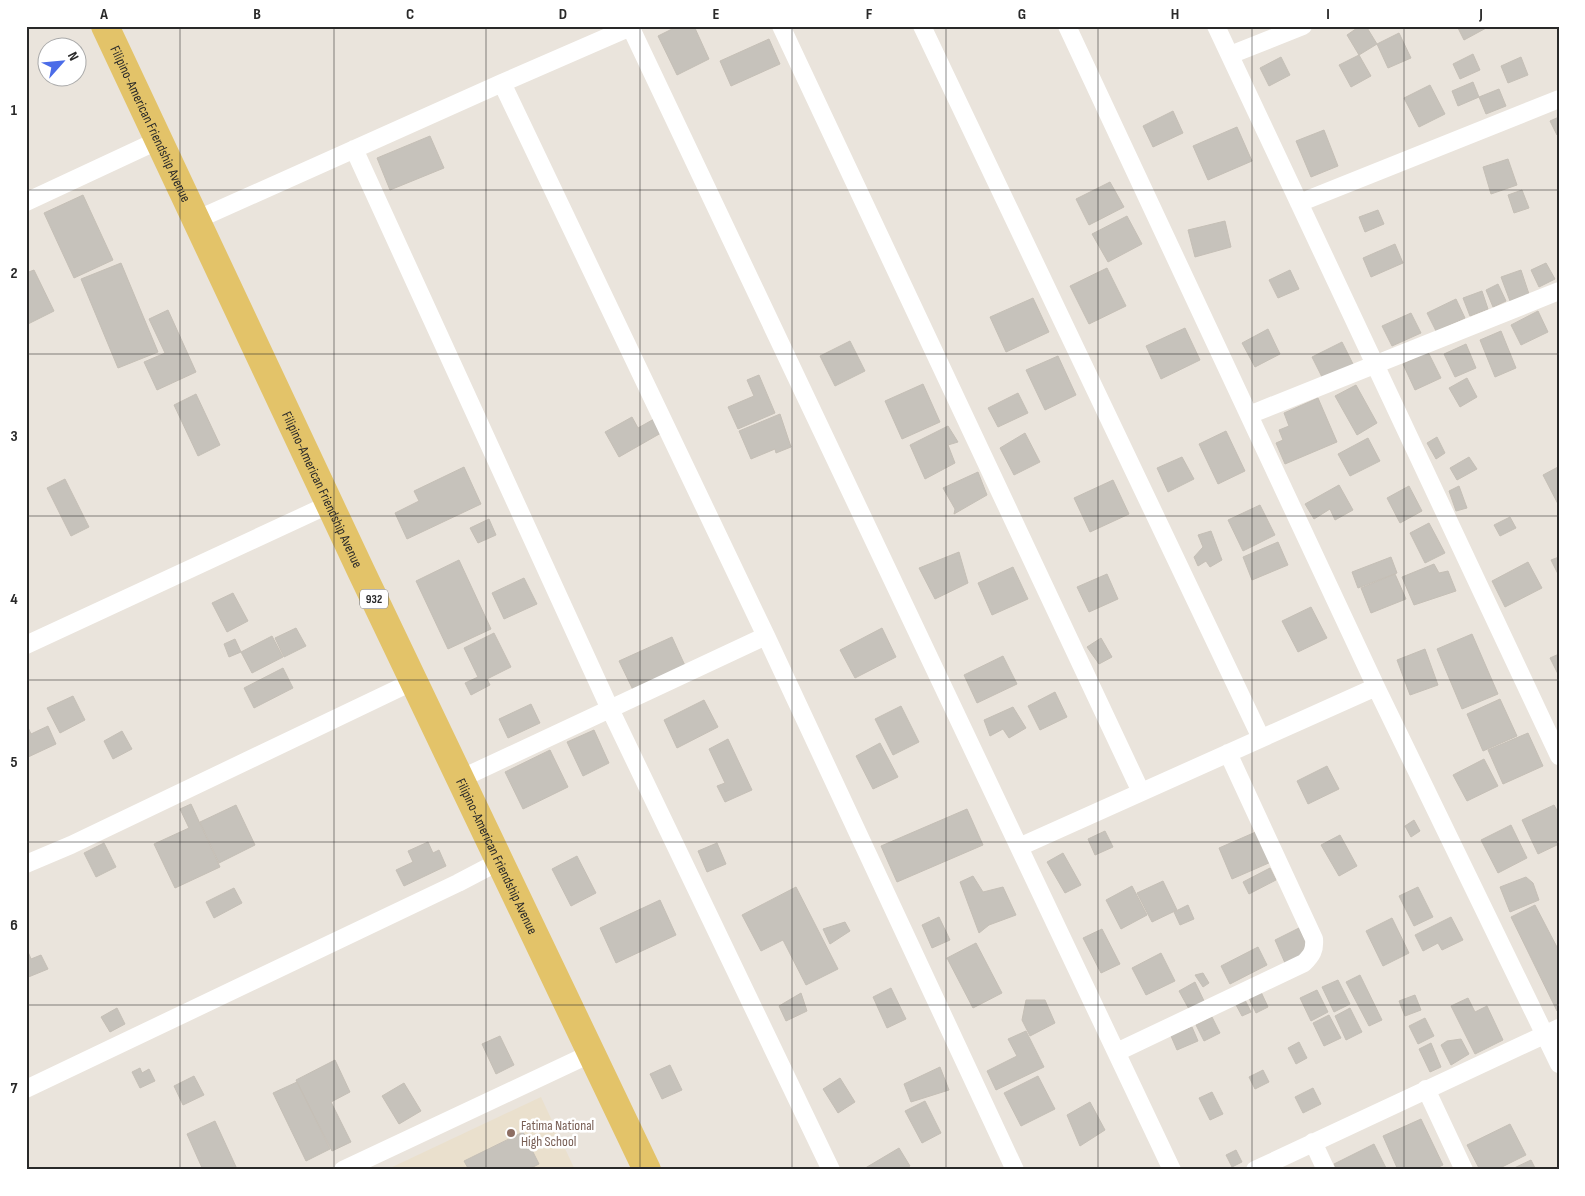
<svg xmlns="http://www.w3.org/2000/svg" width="1585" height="1196" viewBox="0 0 1585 1196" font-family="'Sofia Sans Condensed',sans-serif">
<rect width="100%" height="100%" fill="#eae4dc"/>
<path fill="#eae0cd" d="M 541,1097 L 575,1170 L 386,1170 Z"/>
<path fill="#c6c2bb" stroke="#c5bfb6" d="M 678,26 L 694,26 L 709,59 L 677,75 L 658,36 Z
M 1360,26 L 1366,26 L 1377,44 L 1359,55 L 1347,35 Z
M 1457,26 L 1487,26 L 1488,27 L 1464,40 Z
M 1399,33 L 1411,58 L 1388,68 L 1377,44 Z
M 769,39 L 780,64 L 731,86 L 720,61 Z
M 1473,54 L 1480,70 L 1460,79 L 1453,64 Z
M 1359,55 L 1371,76 L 1351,87 L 1339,65 Z
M 1281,57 L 1290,75 L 1269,86 L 1260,68 Z
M 1521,57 L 1528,75 L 1508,83 L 1501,66 Z
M 1473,82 L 1479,97 L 1458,106 L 1452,91 Z
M 1430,85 L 1445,114 L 1419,127 L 1404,98 Z
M 1499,89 L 1506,106 L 1486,114 L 1479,97 Z
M 1173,111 L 1183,133 L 1153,147 L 1143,126 Z
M 1559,117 L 1559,134 L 1557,135 L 1550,121 Z
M 1237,127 L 1252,161 L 1208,180 L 1193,146 Z
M 1324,130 L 1338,166 L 1311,177 L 1296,141 Z
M 430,136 L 444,168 L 390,190 L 377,158 Z
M 1508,159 L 1517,185 L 1491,194 L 1483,167 Z
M 1110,182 L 1124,207 L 1089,225 L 1076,199 Z
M 1522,190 L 1529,208 L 1514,213 L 1508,195 Z
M 83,195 L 113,260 L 74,278 L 44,213 Z
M 1378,210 L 1384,224 L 1365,232 L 1359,217 Z
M 1127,216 L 1142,244 L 1108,262 L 1092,234 Z
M 1225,221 L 1231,247 L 1195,257 L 1188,230 Z
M 1395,244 L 1403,263 L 1371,277 L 1363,258 Z
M 121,263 L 158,352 L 118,368 L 81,279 Z
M 1546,263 L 1555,279 L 1539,287 L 1531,270 Z
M 1107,268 L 1126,306 L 1089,324 L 1070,286 Z
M 34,270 L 54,311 L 26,325 L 26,273 Z
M 1290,270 L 1299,289 L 1278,298 L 1269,280 Z
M 1521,270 L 1529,294 L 1510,301 L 1501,277 Z
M 1498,284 L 1506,301 L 1493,307 L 1486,290 Z
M 1482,291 L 1488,309 L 1470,316 L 1463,298 Z
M 1033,298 L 1049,332 L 1006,352 L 990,317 Z
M 1456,299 L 1465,318 L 1436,331 L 1427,313 Z
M 168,310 L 196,372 L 157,390 L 144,362 L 165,353 L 149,319 Z
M 1538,311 L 1548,332 L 1521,345 L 1511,325 Z
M 1411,313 L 1421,333 L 1392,346 L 1382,326 Z
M 1185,328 L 1200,360 L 1161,379 L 1146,346 Z
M 1268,329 L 1280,354 L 1255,367 L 1242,343 Z
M 1501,331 L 1516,368 L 1495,377 L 1480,340 Z
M 850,341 L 865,371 L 835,386 L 820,356 Z
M 1342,342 L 1353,364 L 1323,379 L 1312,357 Z
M 1466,344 L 1476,368 L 1455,377 L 1444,354 Z
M 1428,352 L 1441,378 L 1415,390 L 1403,364 Z
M 1058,356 L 1076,395 L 1045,410 L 1026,370 Z
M 759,375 L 775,413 L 738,429 L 728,407 L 754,396 L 747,380 Z
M 1467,378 L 1477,397 L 1460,407 L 1449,388 Z
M 923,384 L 940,422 L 902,439 L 885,401 Z
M 1356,385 L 1377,423 L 1357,435 L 1335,396 Z
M 1018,393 L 1028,413 L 998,427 L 988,408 Z
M 196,394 L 220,445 L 198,456 L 174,405 Z
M 1318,398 L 1337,442 L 1285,464 L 1276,443 L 1283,440 L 1279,430 L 1289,426 L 1284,413 Z
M 780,414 L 791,447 L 776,453 L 775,449 L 751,459 L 739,431 Z
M 632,417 L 638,428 L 654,419 L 661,433 L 619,457 L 605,432 Z
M 948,426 L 958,442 L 948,445 L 955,463 L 925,479 L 910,445 Z
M 1226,431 L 1245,471 L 1218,484 L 1199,444 Z
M 1025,433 L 1040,462 L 1014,475 L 1000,448 Z
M 1437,437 L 1445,453 L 1436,459 L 1427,443 Z
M 1368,438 L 1380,461 L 1350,476 L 1338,454 Z
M 1182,457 L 1194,479 L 1168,492 L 1157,468 Z
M 1469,457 L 1477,469 L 1457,480 L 1450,468 Z
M 464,467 L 481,504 L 407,539 L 395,513 L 419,501 L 414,491 Z
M 1558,467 L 1559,504 L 1558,504 L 1543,475 Z
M 978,472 L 987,495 L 954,514 L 955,509 L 943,488 Z
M 65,479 L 89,527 L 71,536 L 47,488 Z
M 1113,480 L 1129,514 L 1090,532 L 1074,498 Z
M 1339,485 L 1353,510 L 1335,520 L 1330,509 L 1314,519 L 1305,504 Z
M 1409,486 L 1422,511 L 1400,523 L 1387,498 Z
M 1459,486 L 1467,508 L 1456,511 L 1449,491 Z
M 1260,505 L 1275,535 L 1243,551 L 1228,520 Z
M 1510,517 L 1516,528 L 1500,536 L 1494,525 Z
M 489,519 L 496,535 L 478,543 L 470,528 Z
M 1429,523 L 1445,553 L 1425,563 L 1410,533 Z
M 1211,531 L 1222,560 L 1210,567 L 1206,561 L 1198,566 L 1194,557 L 1203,547 L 1198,535 Z
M 1278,542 L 1288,565 L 1252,580 L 1243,557 Z
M 959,552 L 968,583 L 935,599 L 919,568 Z
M 1391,557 L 1397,573 L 1358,588 L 1352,572 Z
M 1559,557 L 1559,576 L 1551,560 Z
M 459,560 L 491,629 L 448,649 L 416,581 Z
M 1528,562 L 1542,588 L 1505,607 L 1492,581 Z
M 1434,564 L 1439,573 L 1448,571 L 1456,591 L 1414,605 L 1402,577 Z
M 1013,567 L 1028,599 L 992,615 L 978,583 Z
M 1107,574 L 1118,599 L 1089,612 L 1077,587 Z
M 1395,574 L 1406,599 L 1371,613 L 1361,588 Z
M 524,578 L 537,604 L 504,619 L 492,593 Z
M 233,593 L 248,621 L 227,632 L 212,603 Z
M 1311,607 L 1327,638 L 1298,652 L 1282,621 Z
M 296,628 L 306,646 L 284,657 L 275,638 Z
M 882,628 L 896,657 L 855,678 L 840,650 Z
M 494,633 L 511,667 L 487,679 L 490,685 L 471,695 L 465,683 L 478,677 L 464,648 Z
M 1472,634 L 1498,694 L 1462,709 L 1437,649 Z
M 272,636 L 283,657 L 252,673 L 241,652 Z
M 672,637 L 687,670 L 635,694 L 619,661 Z
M 1101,638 L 1112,657 L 1099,664 L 1087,647 Z
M 235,639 L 241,652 L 229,657 L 224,644 Z
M 1425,649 L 1438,685 L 1410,695 L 1397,660 Z
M 1559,654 L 1559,676 L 1550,658 Z
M 1003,656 L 1017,684 L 977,703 L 964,675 Z
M 283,668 L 293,688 L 254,708 L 244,688 Z
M 1055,692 L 1067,717 L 1040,730 L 1028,706 Z
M 73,696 L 85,720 L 60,733 L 47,708 Z
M 1500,699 L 1517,736 L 1483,751 L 1467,714 Z
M 704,700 L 718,727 L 677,748 L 664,720 Z
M 531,704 L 540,723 L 508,738 L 499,719 Z
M 901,706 L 919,742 L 893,755 L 875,719 Z
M 1013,707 L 1026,728 L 1009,738 L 1003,729 L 990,736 L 984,720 Z
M 26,723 L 31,734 L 48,726 L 56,744 L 26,758 Z
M 594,730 L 609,763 L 583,776 L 567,742 Z
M 122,731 L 132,749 L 113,759 L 104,741 Z
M 1528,733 L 1543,766 L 1503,784 L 1488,750 Z
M 728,739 L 752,790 L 725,802 L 717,786 L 725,783 L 709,749 Z
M 880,743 L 898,777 L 873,789 L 856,756 Z
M 550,750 L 568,787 L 523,809 L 505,772 Z
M 1484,759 L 1498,786 L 1467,801 L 1453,775 Z
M 1327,766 L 1339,789 L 1308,804 L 1297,781 Z
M 191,804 L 220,867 L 175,888 L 154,844 L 189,828 L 180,809 Z
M 236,805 L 255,845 L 219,863 L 200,822 Z
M 1554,805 L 1559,814 L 1559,844 L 1538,854 L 1522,820 Z
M 967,809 L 983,845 L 897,882 L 881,846 Z
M 1414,820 L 1420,831 L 1411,837 L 1405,826 Z
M 1511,825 L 1527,858 L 1498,873 L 1481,840 Z
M 1105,831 L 1113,847 L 1095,855 L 1088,839 Z
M 1258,831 L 1271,862 L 1232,879 L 1219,848 Z
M 1340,835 L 1357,866 L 1339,876 L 1321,845 Z
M 428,842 L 433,853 L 439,850 L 446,866 L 404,886 L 396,870 L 413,862 L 408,851 Z
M 104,843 L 116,867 L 96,877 L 84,853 Z
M 717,843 L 726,864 L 707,872 L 698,851 Z
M 1063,853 L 1081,885 L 1065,893 L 1047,862 Z
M 577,856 L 596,893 L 571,906 L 552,869 Z
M 1270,868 L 1276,880 L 1249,894 L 1243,882 Z
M 973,876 L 983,892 L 1003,887 L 1016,915 L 989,925 L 979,933 L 960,882 Z
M 1526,877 L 1533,883 L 1539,900 L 1510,912 L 1500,887 Z
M 1163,881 L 1177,910 L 1152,922 L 1137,893 Z
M 1132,886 L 1147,915 L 1121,929 L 1106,900 Z
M 796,887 L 838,969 L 806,985 L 783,940 L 761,951 L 742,915 Z
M 1418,887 L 1433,917 L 1414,926 L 1399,896 Z
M 234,888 L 242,903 L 214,918 L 206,902 Z
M 660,900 L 676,935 L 616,963 L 600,928 Z
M 1188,905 L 1194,919 L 1180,925 L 1174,912 Z
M 1535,905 L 1559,951 L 1559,1010 L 1557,1011 L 1511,917 Z
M 939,917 L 950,940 L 932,948 L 922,925 Z
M 1451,917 L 1463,940 L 1442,950 L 1438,943 L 1423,951 L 1415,935 Z
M 1392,918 L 1409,953 L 1383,966 L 1366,931 Z
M 845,922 L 850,931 L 830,944 L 823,929 Z
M 1299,928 L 1310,951 L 1285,963 L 1275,940 Z
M 1102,929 L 1120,964 L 1101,973 L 1083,938 Z
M 976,943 L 1002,993 L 973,1008 L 947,958 Z
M 26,947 L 31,959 L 41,955 L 48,969 L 26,978 Z
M 1258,947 L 1267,965 L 1230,984 L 1221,966 Z
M 1161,953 L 1175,981 L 1146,995 L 1132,968 Z
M 1203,973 L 1209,983 L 1203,987 L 1195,975 Z
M 1360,975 L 1382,1020 L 1369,1026 L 1346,982 Z
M 1338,980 L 1350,1004 L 1334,1012 L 1322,987 Z
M 1195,982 L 1205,1003 L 1190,1011 L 1179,991 Z
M 891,988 L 906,1019 L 887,1028 L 873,997 Z
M 1317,990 L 1328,1012 L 1311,1021 L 1300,998 Z
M 1261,992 L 1268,1007 L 1256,1013 L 1249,998 Z
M 801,993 L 807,1011 L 786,1021 L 779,1006 Z
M 1415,995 L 1421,1010 L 1405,1016 L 1399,1001 Z
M 1244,998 L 1251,1012 L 1242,1016 L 1235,1003 Z
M 1468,998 L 1475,1012 L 1487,1006 L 1503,1040 L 1475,1054 L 1451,1006 Z
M 1026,1000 L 1045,1000 L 1055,1023 L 1030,1036 L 1022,1020 Z
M 117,1008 L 125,1024 L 110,1032 L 101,1017 Z
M 1350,1008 L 1362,1032 L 1346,1040 L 1335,1016 Z
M 1329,1015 L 1341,1038 L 1324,1046 L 1313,1023 Z
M 1212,1017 L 1220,1033 L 1204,1041 L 1196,1025 Z
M 1425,1018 L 1434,1036 L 1418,1044 L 1409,1026 Z
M 1192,1027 L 1198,1041 L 1177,1050 L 1171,1036 Z
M 1026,1031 L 1044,1067 L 996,1090 L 987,1071 L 1017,1056 L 1008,1039 Z
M 500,1036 L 514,1065 L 496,1074 L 482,1044 Z
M 1461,1039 L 1469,1054 L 1451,1065 L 1441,1045 L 1447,1041 Z
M 1299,1042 L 1307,1058 L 1296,1064 L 1288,1048 Z
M 1431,1043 L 1441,1067 L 1430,1072 L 1419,1049 Z
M 335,1060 L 350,1092 L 331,1102 L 351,1142 L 332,1151 L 296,1080 Z
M 670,1065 L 682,1090 L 662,1099 L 650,1074 Z
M 940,1067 L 949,1090 L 911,1102 L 904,1084 Z
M 140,1068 L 142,1073 L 149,1069 L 155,1081 L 140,1088 L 132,1072 Z
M 1263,1070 L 1269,1082 L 1255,1089 L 1249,1077 Z
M 194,1076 L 204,1095 L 183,1105 L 174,1086 Z
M 1038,1076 L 1055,1109 L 1021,1126 L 1004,1093 Z
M 840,1078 L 855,1102 L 838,1113 L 823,1089 Z
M 297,1082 L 330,1149 L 306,1161 L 273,1093 Z
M 404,1083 L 421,1111 L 399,1124 L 382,1096 Z
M 1313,1088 L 1321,1104 L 1303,1113 L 1295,1097 Z
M 1212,1092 L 1223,1114 L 1210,1120 L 1199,1098 Z
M 925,1101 L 941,1133 L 922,1143 L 905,1111 Z
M 1090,1102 L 1105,1130 L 1080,1146 L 1067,1115 Z
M 1421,1119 L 1443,1165 L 1432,1170 L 1398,1170 L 1383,1136 Z
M 215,1121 L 237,1169 L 235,1170 L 203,1170 L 187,1134 Z
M 1510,1124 L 1526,1155 L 1496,1170 L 1480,1170 L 1467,1145 Z
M 523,1132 L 539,1164 L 527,1170 L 469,1170 L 464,1161 Z
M 1374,1144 L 1387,1170 L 1337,1170 L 1334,1164 Z
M 899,1148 L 910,1166 L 903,1170 L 862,1170 Z
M 1236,1150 L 1242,1162 L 1232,1167 L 1226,1155 Z
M 1531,1160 L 1536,1170 L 1510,1170 Z"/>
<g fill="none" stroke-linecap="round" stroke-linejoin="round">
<path stroke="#fff" stroke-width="18" d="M 630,26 L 1172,1170
M 781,26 L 1141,792
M 922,26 L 1261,738
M 1067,26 L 1376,687 L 1559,1064
M 1216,26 L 1559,756
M 1230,55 L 1303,26
M 502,83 L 766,636 L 1015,1170
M 354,149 L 610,709 L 831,1170
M 26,202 L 159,140
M 1299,203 L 1559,99
M 196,220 L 502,83 L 633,26
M 1249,415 L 1559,291
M 26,645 L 330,504
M 460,779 L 766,636
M 1019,847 L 1376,687
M 26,864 L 71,845 L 414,681
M 1117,1052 L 1304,963 C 1312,955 1315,950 1314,939 L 1228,753
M 26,1089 L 458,883 L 500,861
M 1426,1089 L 1464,1170
M 1313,1142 L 1326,1170
M 343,1170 L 592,1053
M 1255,1170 L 1559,1028"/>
<path stroke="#e3c369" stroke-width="28" id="s1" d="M 105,26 L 361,571 L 647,1170"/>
</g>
<path fill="none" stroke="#292929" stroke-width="1" stroke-opacity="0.55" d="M 180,26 L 180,1170M 334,26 L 334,1170M 486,26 L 486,1170M 640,26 L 640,1170M 792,26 L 792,1170M 946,26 L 946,1170M 1098,26 L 1098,1170M 1252,26 L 1252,1170M 1404,26 L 1404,1170M 26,190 L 1559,190M 26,354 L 1559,354M 26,516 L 1559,516M 26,680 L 1559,680M 26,842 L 1559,842M 26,1005 L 1559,1005"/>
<circle fill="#8d6e63" stroke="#fff" stroke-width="2" cx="511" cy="1133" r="5"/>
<g text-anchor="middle" stroke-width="5" stroke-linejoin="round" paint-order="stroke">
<rect fill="#fff" stroke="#696969" stroke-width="1" x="360" y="589.5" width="28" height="19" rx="4"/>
<g font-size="12" font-weight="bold" fill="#292929">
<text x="374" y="603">932</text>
</g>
<g font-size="14" fill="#292929" stroke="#fff">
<text dy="5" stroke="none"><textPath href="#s1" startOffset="108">Filipino-American Friendship Avenue</textPath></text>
<text dy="5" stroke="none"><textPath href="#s1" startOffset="512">Filipino-American Friendship Avenue</textPath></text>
<text dy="5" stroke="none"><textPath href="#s1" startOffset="918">Filipino-American Friendship Avenue</textPath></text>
</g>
<g font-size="14" fill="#785e54" stroke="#fff" text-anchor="start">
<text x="521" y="1130">Fatima National<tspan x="521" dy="16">High School</tspan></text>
</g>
</g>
<rect width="1585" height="1196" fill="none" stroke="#ffffff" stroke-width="55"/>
<g transform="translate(62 62) rotate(63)"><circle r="24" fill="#ffffff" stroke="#a9a9a9"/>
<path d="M0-4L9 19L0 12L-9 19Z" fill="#4b6ce8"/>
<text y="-8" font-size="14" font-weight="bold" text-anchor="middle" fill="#292929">N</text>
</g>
<rect x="28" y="28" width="1530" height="1140" fill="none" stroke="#292929" stroke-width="2"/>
<g font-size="16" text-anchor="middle" font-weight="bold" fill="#292929">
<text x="104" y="19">A</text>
<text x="257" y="19">B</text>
<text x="410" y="19">C</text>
<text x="563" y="19">D</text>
<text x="716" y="19">E</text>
<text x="869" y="19">F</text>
<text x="1022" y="19">G</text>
<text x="1175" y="19">H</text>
<text x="1328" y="19">I</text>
<text x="1481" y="19">J</text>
<text x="14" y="115">1</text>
<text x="14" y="278">2</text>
<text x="14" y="441">3</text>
<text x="14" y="604">4</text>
<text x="14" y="767">5</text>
<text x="14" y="930">6</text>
<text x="14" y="1093">7</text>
</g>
</svg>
